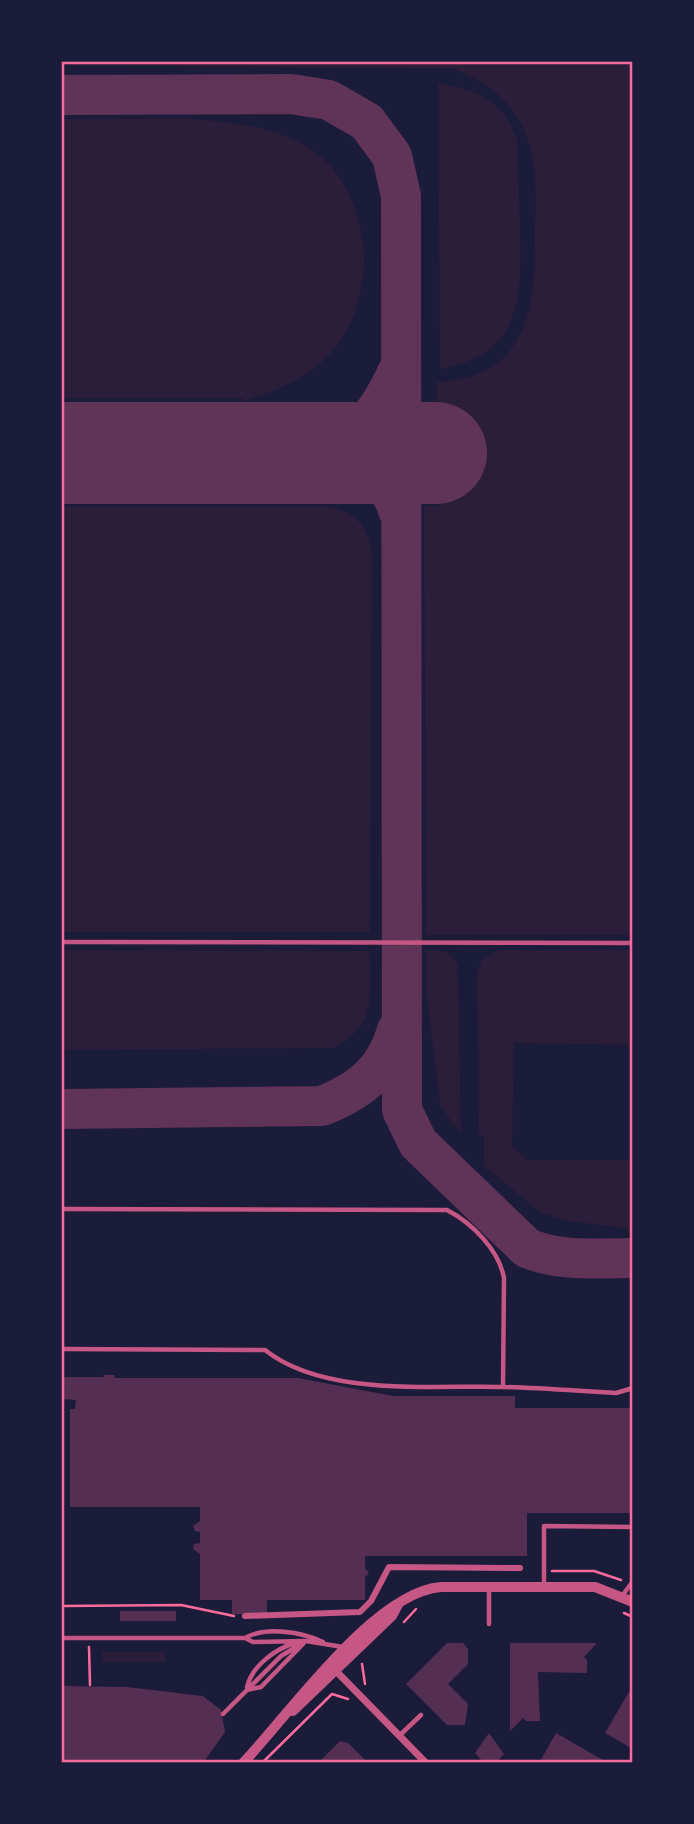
<svg xmlns="http://www.w3.org/2000/svg" width="694" height="1824" viewBox="0 0 694 1824" font-family="'Golos Text',sans-serif">
<rect width="100%" height="100%" fill="#1b1b3a"/>
<path fill="#2a1e3b" d="M 61,61 L 633,61 L 633,935 L 426,935 L 424,506 L 438,506 L 438,503 L 444,502 L 444,403 L 437,403 L 437,382 C 533,377 535,301 535,226 C 536,188 538,150 517,117 C 502,93 481,80 455,69 L 61,65 Z
M 438,83 C 478,90 502,100 517,139 C 519,170 519,200 520,231 C 522,299 521,355 440,369 Z
M 186,118 C 228,123 272,124 309,148 C 377,192 382,306 324,360 C 301,382 273,392 244,401 L 242,398 L 61,398 L 61,119 Z
M 61,507 L 330,507 C 357,512 370,529 372,557 L 370,932 L 61,932 Z
M 61,950 L 370,951 C 370,994 378,1027 332,1048 L 61,1050 Z
M 426,950 C 442,950 450,951 458,965 L 461,1135 L 440,1105 L 426,990 Z
M 499,950 L 633,950 L 633,1045 L 514,1043 L 512,1146 L 527,1160 L 633,1160 L 633,1229 L 568,1221 L 541,1213 L 484,1166 L 484,1135 L 479,1135 L 477,973 L 482,960 Z
M 102,1652 L 165,1652 L 165,1662 L 102,1662 Z"/>
<g fill="none" stroke-linecap="round" stroke-linejoin="round">
<path stroke="#603358" stroke-width="40" d="M 61,95 L 291,94 L 329,100 L 367,122 L 392,156 L 401,196 L 402,1110 L 418,1143 L 527,1248 C 560,1262 597,1258 633,1258
M 398,371 C 373,423 361,435 307,453 C 356,459 381,461 399,512
M 61,1109 L 322,1106 C 360,1091 386,1071 397,1030"/>
<path stroke="#603358" stroke-width="102" d="M 61,453 L 436,453"/>
</g>
<path fill="#542f53" d="M 104,1375 L 114,1375 L 115,1378 L 298,1378 L 393,1396 L 515,1396 L 515,1408 L 633,1408 L 633,1513 L 527,1513 L 527,1556 L 365,1556 L 365,1568 L 369,1573 L 365,1577 L 365,1600 L 267,1600 L 267,1614 L 232,1614 L 232,1600 L 200,1600 L 200,1554 L 193,1549 L 194,1544 L 200,1543 L 200,1532 L 195,1531 L 193,1526 L 200,1521 L 200,1507 L 70,1507 L 70,1409 L 75,1409 L 76,1400 L 61,1399 L 61,1377 L 103,1377 Z
M 120,1611 L 176,1611 L 176,1621 L 120,1621 Z
M 447,1643 L 463,1643 L 468,1649 L 468,1664 L 448,1684 L 468,1704 L 465,1725 L 447,1725 L 406,1684 Z
M 510,1643 L 597,1643 L 584,1657 L 587,1660 L 587,1673 L 538,1672 L 540,1721 L 526,1721 L 523,1718 L 510,1731 Z
M 633,1685 L 633,1749 L 605,1733 Z
M 61,1686 L 127,1687 L 203,1696 L 221,1710 L 225,1732 L 203,1763 L 61,1763 Z
M 489,1733 L 504,1754 L 496,1763 L 484,1763 L 475,1753 Z
M 556,1733 L 608,1763 L 539,1763 Z
M 340,1741 L 348,1743 L 368,1763 L 318,1763 Z"/>
<g fill="none" stroke-linecap="round" stroke-linejoin="round">
<path stroke="#ff6b9d" stroke-width="2.5" d="M 552,1571 L 594,1571 L 621,1580
M 61,1606 L 181,1605 L 234,1616
M 624,1613 L 633,1617
M 404,1622 L 416,1609
M 89,1647 L 90,1685
M 362,1664 L 365,1684
M 262,1763 L 332,1694 L 348,1699"/>
<path stroke="#c65784" stroke-width="4.5" d="M 61,942 L 633,943
M 61,1209 L 447,1210 C 472,1223 499,1250 504,1278 L 503,1387
M 61,1349 L 265,1350 C 324,1397 432,1385 504,1387 C 541,1388 579,1391 616,1393 L 633,1388
M 544,1586 L 544,1526 L 633,1527
M 622,1596 L 633,1581
M 489,1624 L 489,1587
M 61,1638 L 245,1638 C 266,1626 302,1632 323,1642
M 245,1638 L 253,1642 L 306,1641 L 343,1647
M 247,1687 C 252,1666 275,1649 295,1643
M 247,1690 L 261,1687 L 303,1644
M 223,1714 L 281,1656 L 306,1641
M 399,1736 L 421,1715"/>
<path stroke="#c65784" stroke-width="6" d="M 245,1616 L 360,1612 L 371,1601 L 389,1567 L 520,1568"/>
<path stroke="#c65784" stroke-width="7" d="M 337,1672 L 426,1763"/>
<path stroke="#c65784" stroke-width="10" d="M 293,1711 L 392,1616 L 399,1603
M 243,1763 C 289,1715 374,1592 441,1587 L 595,1587 L 633,1602"/>
</g>
<rect width="694" height="1824" fill="none" stroke="#1b1b3a" stroke-width="126"/>
<rect x="63" y="63" width="568" height="1698" fill="none" stroke="#ff6b9d" stroke-width="2.5"/>
</svg>
